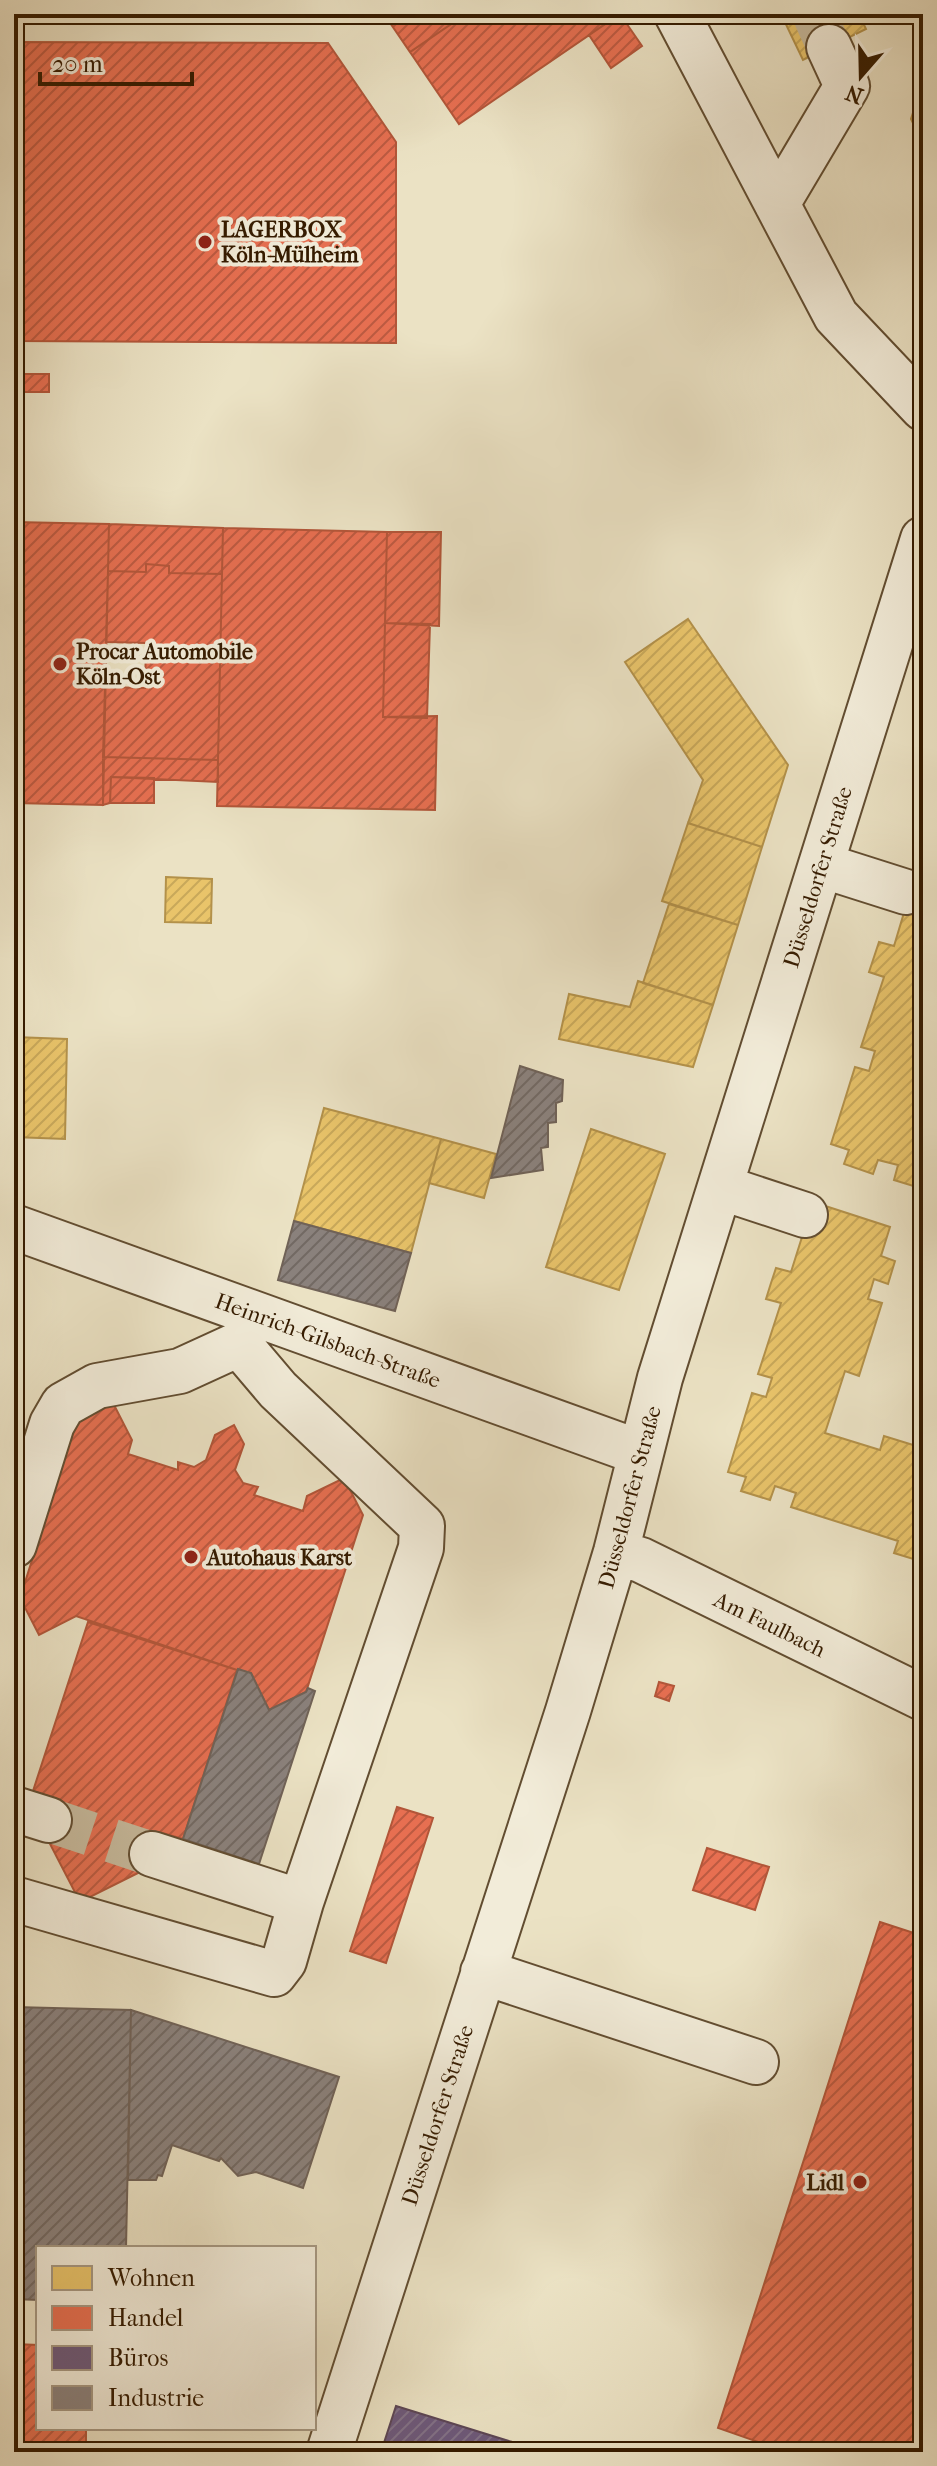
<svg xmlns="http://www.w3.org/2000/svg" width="937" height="2466" viewBox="0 0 937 2466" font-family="'IM FELL French Canon',serif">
<defs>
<pattern id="homes-hatch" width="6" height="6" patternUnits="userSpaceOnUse" patternTransform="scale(2)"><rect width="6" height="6" fill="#e9c46a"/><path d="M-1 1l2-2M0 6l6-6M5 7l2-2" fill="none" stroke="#c8a85a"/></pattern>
<pattern id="shops-hatch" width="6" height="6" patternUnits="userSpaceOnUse" patternTransform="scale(2)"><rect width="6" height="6" fill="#e76f51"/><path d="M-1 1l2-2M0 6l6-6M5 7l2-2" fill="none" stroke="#bc5a41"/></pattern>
<pattern id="offices-hatch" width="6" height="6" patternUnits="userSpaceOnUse" patternTransform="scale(2)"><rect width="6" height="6" fill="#6d597a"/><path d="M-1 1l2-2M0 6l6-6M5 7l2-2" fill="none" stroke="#827288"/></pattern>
<pattern id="industry-hatch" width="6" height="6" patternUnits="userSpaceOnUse" patternTransform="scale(2)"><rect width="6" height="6" fill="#8a817c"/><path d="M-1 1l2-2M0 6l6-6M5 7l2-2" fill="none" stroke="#726963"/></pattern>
</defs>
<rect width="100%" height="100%" fill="#ebe2c4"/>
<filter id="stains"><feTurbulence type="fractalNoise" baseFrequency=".0025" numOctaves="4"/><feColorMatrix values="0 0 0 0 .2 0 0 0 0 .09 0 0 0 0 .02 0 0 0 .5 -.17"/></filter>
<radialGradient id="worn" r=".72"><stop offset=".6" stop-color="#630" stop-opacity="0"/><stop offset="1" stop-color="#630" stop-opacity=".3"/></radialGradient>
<path fill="url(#homes-hatch)" stroke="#b3914a" stroke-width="2" d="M 781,14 L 859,14 L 866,29 L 803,60 Z
M 923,82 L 923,144 L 911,119 Z
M 688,619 L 788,765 L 762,847 L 688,823 L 703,780 L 625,662 Z
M 688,823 L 762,847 L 738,925 L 662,901 Z
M 915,876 L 923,878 L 923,1189 L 894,1180 L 898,1165 L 878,1160 L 873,1174 L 844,1164 L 849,1150 L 831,1144 L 855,1067 L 869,1071 L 875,1051 L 861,1047 L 884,977 L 869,972 L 879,942 L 894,946 Z
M 166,877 L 212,879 L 211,923 L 165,922 Z
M 669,904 L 738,925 L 713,1005 L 643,983 Z
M 638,981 L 713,1005 L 693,1067 L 559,1039 L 569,994 L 630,1007 Z
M 14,1037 L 67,1039 L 65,1139 L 14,1137 Z
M 324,1108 L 441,1139 L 411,1253 L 294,1221 Z
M 591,1129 L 665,1154 L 619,1290 L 546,1267 Z
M 441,1139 L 496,1154 L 484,1198 L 429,1183 Z
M 813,1202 L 890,1227 L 881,1256 L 895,1261 L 888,1284 L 874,1279 L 868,1299 L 882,1303 L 859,1376 L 845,1371 L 825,1433 L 880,1450 L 884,1436 L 923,1448 L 923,1562 L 894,1553 L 898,1541 L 791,1507 L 796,1493 L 775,1486 L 770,1500 L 741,1491 L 746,1477 L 728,1472 L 752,1393 L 766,1397 L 772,1378 L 758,1374 L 781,1303 L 766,1299 L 771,1283 L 776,1268 L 791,1272 Z"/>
<path fill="url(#shops-hatch)" stroke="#b25639" stroke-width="2" d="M 384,14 L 466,14 L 410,52 Z
M 466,14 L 620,14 L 459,124 L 410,52 Z
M 620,14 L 642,46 L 611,68 L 589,35 Z
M 14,42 L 328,43 L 396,142 L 396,343 L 14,341 Z
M 14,374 L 49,374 L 49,392 L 14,392 Z
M 14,522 L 109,524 L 103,805 L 14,803 Z
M 109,524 L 223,528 L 222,574 L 169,573 L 169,566 L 146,564 L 146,572 L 108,571 Z
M 223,528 L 387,532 L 383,717 L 437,716 L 435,810 L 217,806 Z
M 387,532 L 441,532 L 439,626 L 385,623 Z
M 146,564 L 169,566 L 169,573 L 222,574 L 218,760 L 103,757 L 105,687 L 145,688 L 146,643 L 106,642 L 108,571 L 146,572 Z
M 385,623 L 430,624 L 427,718 L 383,717 Z
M 103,757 L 218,760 L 218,782 L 111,777 L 110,803 L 103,805 Z
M 111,777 L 154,778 L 154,803 L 110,803 Z
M 113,1403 L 132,1440 L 128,1454 L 178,1470 L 178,1462 L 194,1467 L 206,1460 L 215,1435 L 234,1425 L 244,1444 L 235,1470 L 243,1483 L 258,1487 L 254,1495 L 303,1511 L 307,1496 L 344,1478 L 363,1515 L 306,1692 L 269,1710 L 251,1673 L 237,1670 L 76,1616 L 39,1635 L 20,1598 L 76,1422 Z
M 88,1622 L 237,1670 L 183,1839 L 159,1832 L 148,1869 L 140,1866 L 138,1873 L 80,1902 L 50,1844 L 52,1837 L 45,1835 L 57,1799 L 33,1791 Z
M 659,1682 L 674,1686 L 669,1701 L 655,1696 Z
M 397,1807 L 433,1818 L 386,1963 L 350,1951 Z
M 707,1848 L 769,1867 L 755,1910 L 693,1890 Z
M 880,1922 L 923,1936 L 923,2452 L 787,2452 L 718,2428 Z
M 14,2344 L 38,2345 L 38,2428 L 86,2428 L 86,2452 L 14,2452 Z
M 512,2442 L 542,2452 L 509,2452 Z"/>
<path fill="url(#offices-hatch)" stroke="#5c4655" stroke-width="2" d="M 396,2406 L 512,2442 L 509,2452 L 381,2452 Z"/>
<path fill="url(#industry-hatch)" stroke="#706257" stroke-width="2" d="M 520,1066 L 563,1080 L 562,1101 L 556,1103 L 556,1122 L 548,1123 L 548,1147 L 541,1148 L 543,1170 L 491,1178 Z
M 294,1221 L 411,1253 L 395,1311 L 278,1280 Z
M 238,1669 L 251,1673 L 269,1710 L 306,1692 L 308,1688 L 315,1691 L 259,1864 L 183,1839 Z
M 14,2007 L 131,2010 L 126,2248 L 38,2248 L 38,2300 L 14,2299 Z
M 131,2010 L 339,2077 L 303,2188 L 256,2172 L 238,2176 L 221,2158 L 219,2161 L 172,2145 L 162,2176 L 158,2175 L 156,2180 L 128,2180 Z"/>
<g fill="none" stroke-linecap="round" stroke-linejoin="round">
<path stroke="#c7ba9d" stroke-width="44" stroke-dasharray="44 22" stroke-linecap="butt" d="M 814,14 L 829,47
M 49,1820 L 152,1854"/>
<defs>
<path id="minor" d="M 677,14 L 836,316 L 923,408
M 777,204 L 847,86 L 829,47
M 821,865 L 906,892
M 720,1187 L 805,1215
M 14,1227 L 641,1453
M 14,1545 L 52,1424 L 63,1405 L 97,1386 L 180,1371 L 239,1344
M 616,1552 L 641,1560 L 923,1698
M 14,1809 L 49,1820
M 152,1854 L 301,1902
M 14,1899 L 274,1974 L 284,1961 L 301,1902 L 421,1548 L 422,1526 L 278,1390 L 239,1344
M 483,1972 L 756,2062
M 329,2452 L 568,1711 L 616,1552 L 660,1378 L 923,539"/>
</defs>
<use href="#minor" stroke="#624d31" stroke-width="48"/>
<use href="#minor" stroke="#f2ecd9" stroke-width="44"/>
</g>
<g fill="#8f2418" stroke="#f2ecd9" stroke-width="3">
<circle cx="205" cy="242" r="8"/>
<circle cx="60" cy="664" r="8"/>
<circle cx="191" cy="1557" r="8"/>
<circle cx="860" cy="2182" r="8"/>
</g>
<g text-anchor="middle" stroke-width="8" stroke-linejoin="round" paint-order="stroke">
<g font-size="22" font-weight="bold" fill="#351b00" stroke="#f2ecd9" text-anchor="start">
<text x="221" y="237">LAGERBOX<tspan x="221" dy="25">Köln-Mülheim</tspan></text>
<text x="76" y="659">Procar Automobile<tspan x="76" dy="25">Köln-Ost</tspan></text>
<text x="207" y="1565">Autohaus Karst</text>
<text x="844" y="2190" text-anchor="end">Lidl</text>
</g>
<g font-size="22" fill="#351b00" stroke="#f2ecd9">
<text transform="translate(817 877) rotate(-73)" y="8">Düsseldorfer Straße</text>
<text transform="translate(328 1340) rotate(20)" y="8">Heinrich-Gilsbach-Straße</text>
<text transform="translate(629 1497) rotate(-75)" y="8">Düsseldorfer Straße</text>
<text transform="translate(770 1624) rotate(26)" y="8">Am Faulbach</text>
<text transform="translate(437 2115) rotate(-72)" y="8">Düsseldorfer Straße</text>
</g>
</g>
<rect width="937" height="2466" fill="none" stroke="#ebe2c4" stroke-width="48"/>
<rect x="16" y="16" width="905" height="2434" fill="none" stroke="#351b00" stroke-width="4"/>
<rect x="24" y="24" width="889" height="2418" fill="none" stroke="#351b00" stroke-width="2"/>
<rect x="36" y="2246" width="280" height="184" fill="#f2ecd9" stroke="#a69882" stroke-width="2"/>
<rect x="52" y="2266" width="40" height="24" fill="#e9c46a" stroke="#a69882" stroke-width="2"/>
<text x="108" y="2286" font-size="24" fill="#351b00">Wohnen</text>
<rect x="52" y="2306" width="40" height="24" fill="#e76f51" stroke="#a69882" stroke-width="2"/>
<text x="108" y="2326" font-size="24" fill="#351b00">Handel</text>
<rect x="52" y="2346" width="40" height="24" fill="#6d597a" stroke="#a69882" stroke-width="2"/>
<text x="108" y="2366" font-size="24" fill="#351b00">Büros</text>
<rect x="52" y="2386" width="40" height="24" fill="#8a817c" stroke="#a69882" stroke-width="2"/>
<text x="108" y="2406" font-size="24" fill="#351b00">Industrie</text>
<g transform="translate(861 76) rotate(200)" stroke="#f2ecd9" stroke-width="6" paint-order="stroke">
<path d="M0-6L14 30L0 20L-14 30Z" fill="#351b00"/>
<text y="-12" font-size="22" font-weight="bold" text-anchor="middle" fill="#351b00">N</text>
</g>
<path d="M40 72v12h152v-12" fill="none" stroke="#351b00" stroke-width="4"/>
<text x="52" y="72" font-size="24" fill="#351b00" stroke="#f2ecd9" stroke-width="6" paint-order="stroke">20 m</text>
<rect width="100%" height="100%" filter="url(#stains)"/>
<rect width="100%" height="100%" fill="url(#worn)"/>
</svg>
